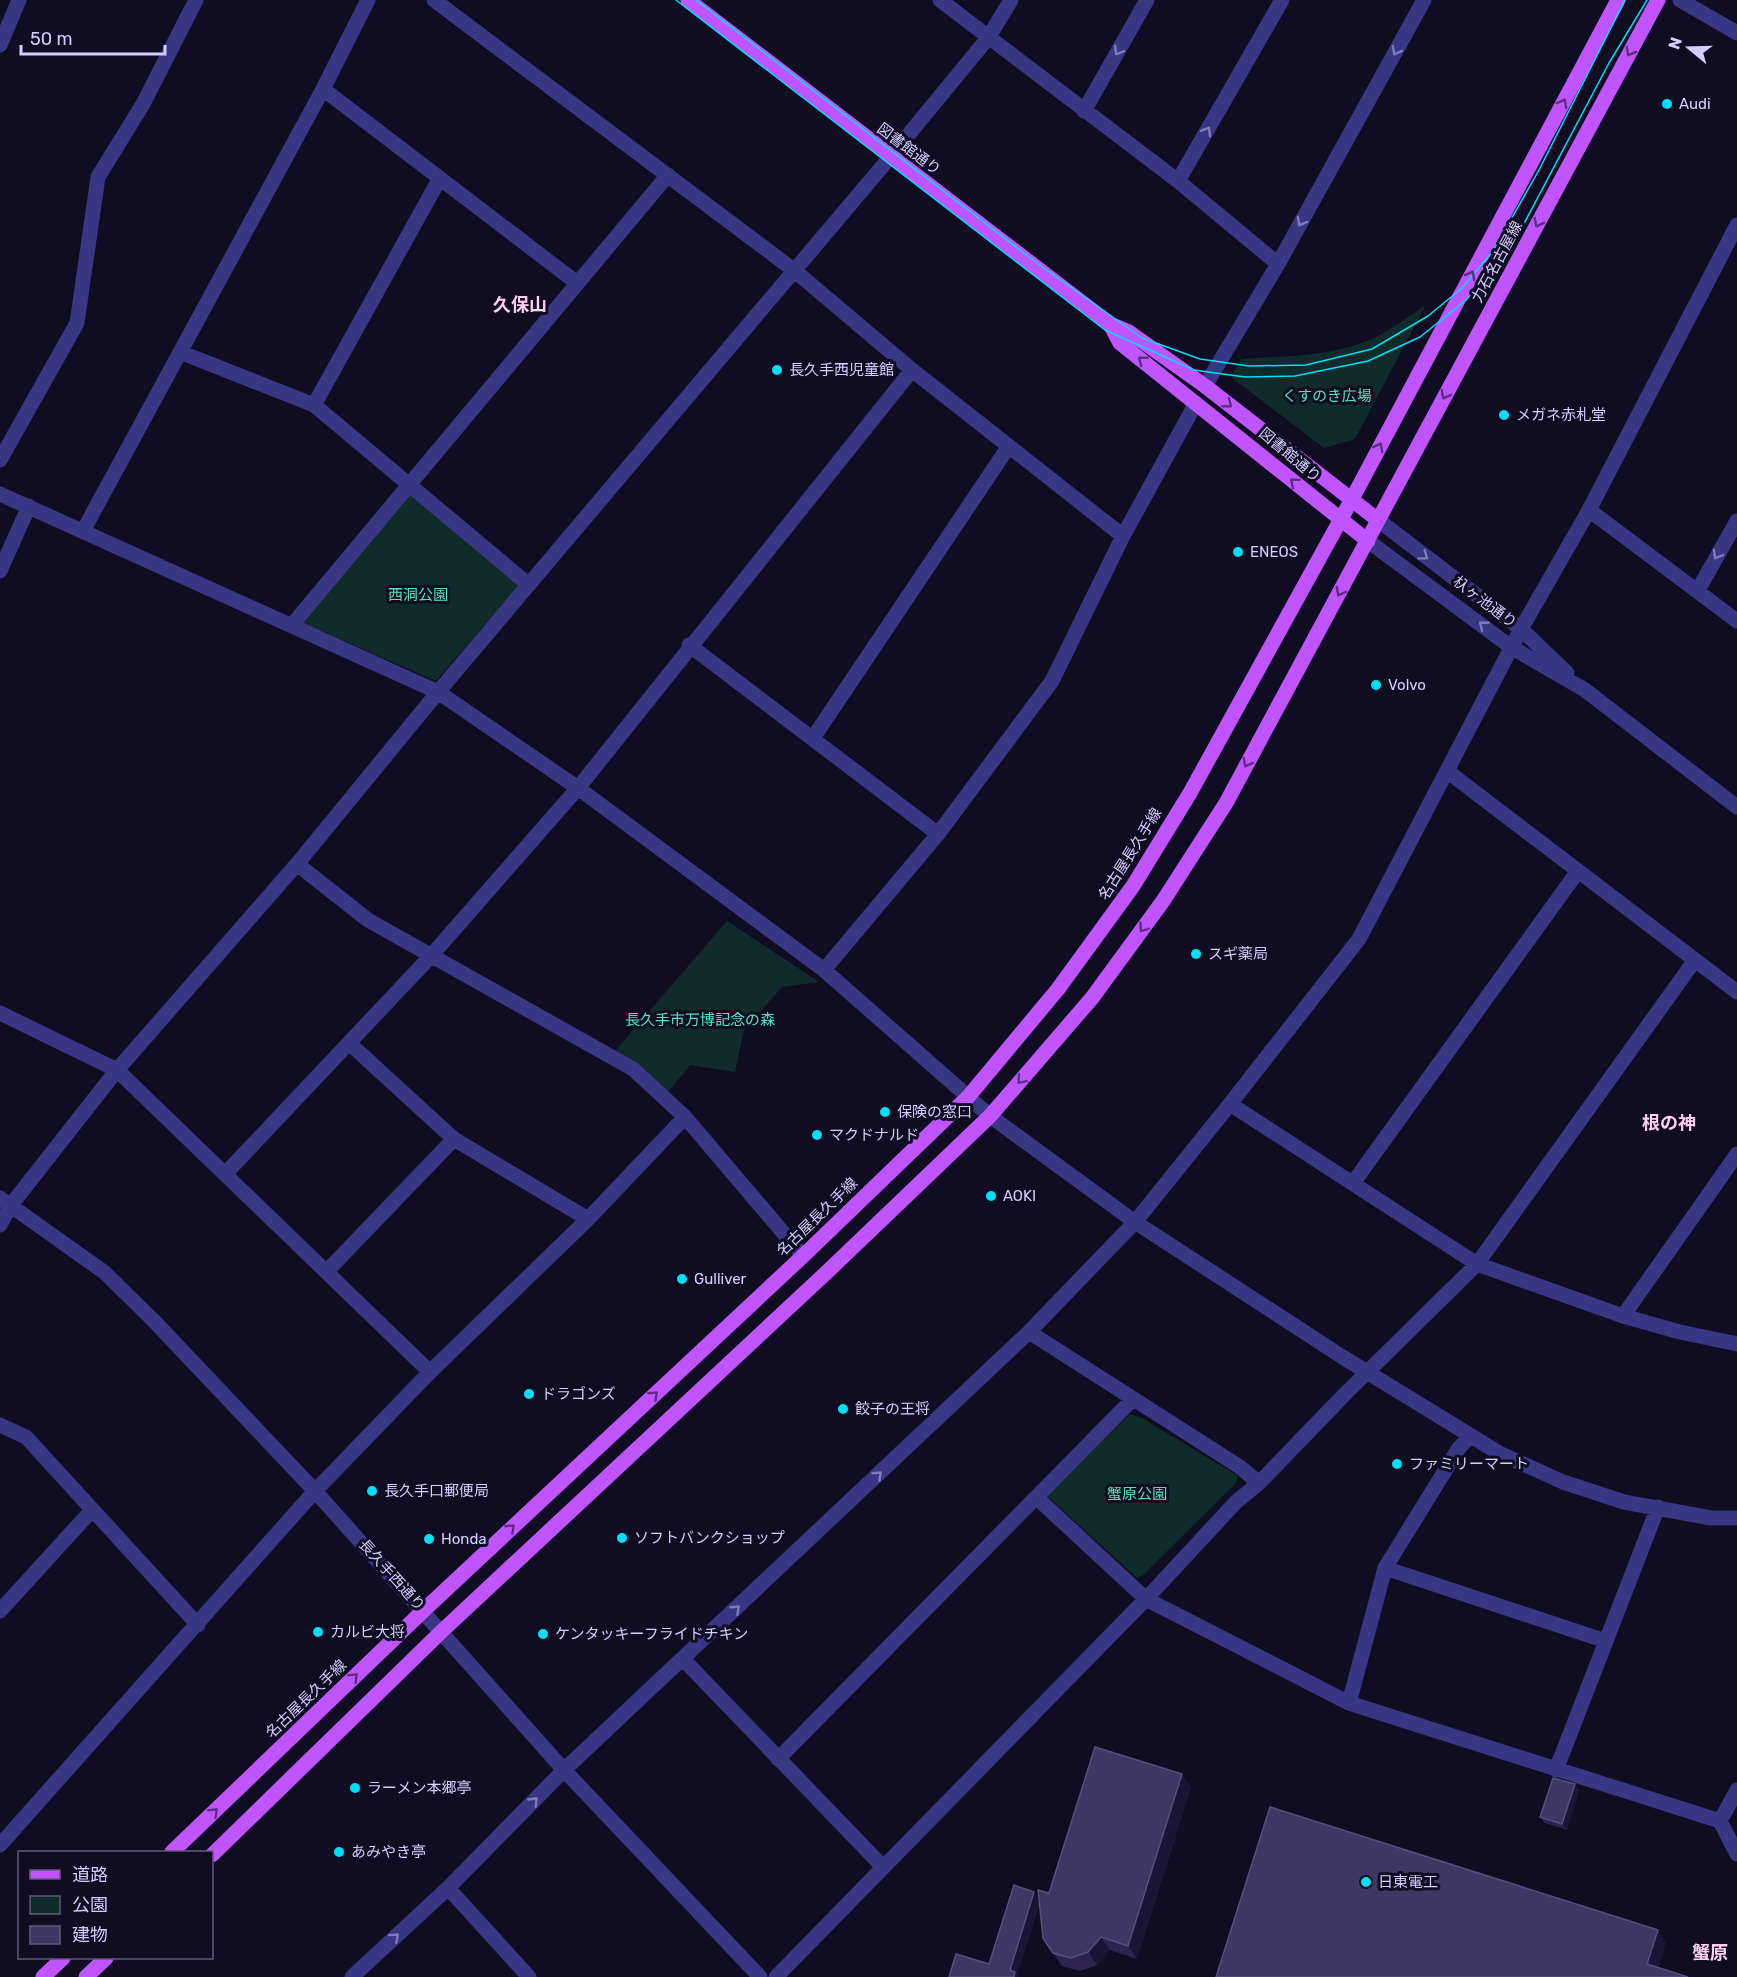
<svg xmlns="http://www.w3.org/2000/svg" width="1737" height="1977" viewBox="0 0 1737 1977" font-family="Rubik,'Noto Sans JP',sans-serif">
<rect width="100%" height="100%" fill="#100d22"/>
<path fill="#0f2c2b" d="M 1425,306 L 1355,439 L 1324,448 L 1231,377 L 1241,359 C 1285,356 1333,357 1374,338 C 1392,329 1408,317 1425,306 Z
M 409,492 L 522,582 L 436,681 L 303,623 Z
M 727,921 L 819,982 L 782,987 L 744,1030 L 735,1072 L 690,1065 L 668,1092 L 615,1051 Z
M 1130,1414 L 1142,1418 L 1238,1476 L 1236,1483 L 1143,1575 L 1137,1578 L 1047,1496 Z"/>
<g fill="none" stroke-linecap="round" stroke-linejoin="round">
<path stroke="#393683" stroke-width="15" d="M 434,0 L 795,271 L 912,370 L 1123,536
M 940,0 L 1178,181 L 1278,264
M 1680,0 L 1737,33
M 0,45 L 19,0
M 323,89 L 577,283
M 1084,111 L 1147,0
M 1178,181 L 1282,0
M 180,352 L 314,405 L 529,585
M 1205,386 L 1278,264 L 1424,0
M 314,405 L 440,178
M 0,460 L 77,323 L 98,177 L 143,104 L 196,0
M 0,494 L 438,692 L 578,788 L 824,970 L 990,1116 L 1135,1222 L 1341,1356 L 1499,1453 L 1563,1482 L 1624,1502 L 1711,1518 L 1737,1518
M 1589,510 L 1737,621
M 1378,520 L 1521,629 L 1567,673
M 83,531 L 323,89 L 368,0
M 1368,541 L 1511,647 L 1585,690 L 1737,807
M 0,571 L 29,506
M 1698,590 L 1737,521
M 292,625 L 668,175
M 689,645 L 938,834
M 813,738 L 1009,446
M 1447,771 L 1737,992
M 297,864 L 368,920 L 633,1069 L 685,1117 L 803,1256
M 824,970 L 938,834 L 1052,681 L 1123,536 L 1196,403
M 0,1013 L 117,1070 L 430,1372
M 349,1043 L 454,1139 L 588,1219
M 1230,1104 L 1477,1264 L 1623,1316 L 1680,1332 L 1737,1344
M 226,1173 L 430,957 L 578,788 L 912,370
M 1353,1183 L 1578,871
M 0,1198 L 104,1272 L 154,1321 L 315,1491 L 564,1770 L 760,1977
M 0,1225 L 11,1205 L 117,1070 L 297,864 L 438,692 L 881,168 L 988,38 L 1011,0
M 328,1270 L 454,1139
M 1623,1316 L 1737,1154
M 1029,1332 L 1240,1467 L 1259,1483
M 0,1425 L 26,1437 L 198,1625
M 1037,1498 L 1146,1599 L 1349,1703 L 1720,1821 L 1737,1854
M 1385,1568 L 1606,1641
M 0,1611 L 92,1510
M 683,1659 L 883,1867
M 1349,1703 L 1385,1568 L 1459,1448 L 1470,1436
M 778,1759 L 1132,1400
M 1556,1770 L 1658,1507
M 1720,1821 L 1737,1790
M 0,1845 L 315,1491 L 430,1372 L 588,1219 L 685,1117
M 448,1888 L 529,1977
M 352,1977 L 448,1888 L 564,1770 L 1029,1332 L 1135,1222 L 1230,1104 L 1359,939 L 1521,629 L 1589,510 L 1737,225
M 776,1977 L 1146,1599 L 1236,1502 L 1259,1483 L 1345,1394 L 1477,1264 L 1695,960"/>
<path stroke="#c055ff" stroke-width="15" d="M 688,0 L 1110,324 L 1129,332 L 1205,386 L 1378,520
M 1110,324 L 1120,343 L 1368,541
M 172,1852 L 424,1610 L 803,1256 L 968,1097 L 1058,989 L 1133,886 L 1190,793 L 1352,499 L 1618,0
M 212,1855 L 442,1631 L 827,1272 L 990,1116 L 1092,998 L 1163,901 L 1226,803 L 1658,0
M 43,1977 L 63,1958
M 86,1977 L 106,1958"/>
<path stroke="#00dff9" stroke-width="1.5" d="M 676,0 L 1105,330 L 1194,370 L 1245,377 L 1295,376 L 1368,361 L 1420,337 L 1466,300 L 1510,250 L 1609,63 L 1647,0
M 696,0 L 1038,264 L 1142,338 L 1200,359 L 1249,366 L 1306,365 L 1372,349 L 1428,316 L 1462,288 L 1493,251 L 1539,170 L 1625,0"/>
</g>
<path fill="#2d2550" d="M 1191,1787 L 1137,1959 L 1110,1950 L 1097,1965 L 1080,1971 L 1062,1966 L 1043,1938 L 1040,1902 L 1017,1974 L 1019,1977 L 949,1977 L 989,1964 L 1039,1899 L 1049,1893 Z
M 1579,1791 L 1567,1830 L 1545,1823 L 1540,1817 Z"/>
<path fill="#1a1436" d="M 1182,1774 L 1191,1787 L 1137,1959 L 1128,1946 Z
M 1575,1784 L 1579,1791 L 1567,1830 L 1562,1824 Z
M 1034,1892 L 1040,1900 L 1017,1974 L 1019,1977 L 1014,1977 L 1010,1970 Z
M 1658,1930 L 1666,1943 L 1656,1976 L 1647,1964 Z
M 1101,1937 L 1110,1950 L 1097,1965 L 1088,1952 Z"/>
<path fill="#3f3763" stroke="#564f7b" stroke-width="1.5" d="M 1095,1747 L 1182,1774 L 1128,1946 L 1101,1937 L 1088,1952 L 1071,1958 L 1053,1953 L 1043,1938 L 1038,1890 L 1049,1893 Z
M 1553,1778 L 1575,1784 L 1562,1824 L 1540,1817 Z
M 1270,1807 L 1658,1930 L 1647,1964 L 1688,1977 L 1216,1977 Z
M 1014,1885 L 1034,1892 L 1010,1970 L 1015,1972 L 1014,1977 L 949,1977 L 956,1954 L 989,1964 Z"/>
<defs><path id="oneway-chevron" d="M-2-3.5L2.5 0L-2 3.5" fill="none" stroke-width="1.6" stroke-linecap="round" stroke-linejoin="round" transform="scale(1.5)"/></defs>
<g stroke="#7e7abb">
<use href="#oneway-chevron" transform="translate(1118 51) rotate(120)"/>
<use href="#oneway-chevron" transform="translate(1396 51) rotate(119)"/>
<use href="#oneway-chevron" transform="translate(1207 131) rotate(-60)"/>
<use href="#oneway-chevron" transform="translate(1301 222) rotate(119)"/>
<use href="#oneway-chevron" transform="translate(1717 555) rotate(120)"/>
<use href="#oneway-chevron" transform="translate(1424 556) rotate(37)"/>
<use href="#oneway-chevron" transform="translate(1483 625) rotate(-142)"/>
<use href="#oneway-chevron" transform="translate(878 1475) rotate(-43)"/>
<use href="#oneway-chevron" transform="translate(736 1609) rotate(-43)"/>
<use href="#oneway-chevron" transform="translate(534 1801) rotate(-46)"/>
<use href="#oneway-chevron" transform="translate(395 1937) rotate(-42)"/>
</g>
<g stroke="#5f2d85">
<use href="#oneway-chevron" transform="translate(1630 52) rotate(118)"/>
<use href="#oneway-chevron" transform="translate(1563 103) rotate(-62)"/>
<use href="#oneway-chevron" transform="translate(1538 223) rotate(118)"/>
<use href="#oneway-chevron" transform="translate(1471 275) rotate(-62)"/>
<use href="#oneway-chevron" transform="translate(1142 360) rotate(-142)"/>
<use href="#oneway-chevron" transform="translate(1445 395) rotate(118)"/>
<use href="#oneway-chevron" transform="translate(1228 404) rotate(38)"/>
<use href="#oneway-chevron" transform="translate(1379 447) rotate(-62)"/>
<use href="#oneway-chevron" transform="translate(1294 482) rotate(-140)"/>
<use href="#oneway-chevron" transform="translate(1340 592) rotate(118)"/>
<use href="#oneway-chevron" transform="translate(1247 763) rotate(118)"/>
<use href="#oneway-chevron" transform="translate(1143 928) rotate(126)"/>
<use href="#oneway-chevron" transform="translate(1021 1080) rotate(131)"/>
<use href="#oneway-chevron" transform="translate(654 1395) rotate(-43)"/>
<use href="#oneway-chevron" transform="translate(511 1528) rotate(-43)"/>
<use href="#oneway-chevron" transform="translate(354 1677) rotate(-44)"/>
<use href="#oneway-chevron" transform="translate(214 1812) rotate(-44)"/>
</g>
<g fill="#00dff9" stroke="#100d22" stroke-width="2">
<circle cx="1667" cy="104" r="6"/>
<circle cx="777" cy="370" r="6"/>
<circle cx="1504" cy="415" r="6"/>
<circle cx="1238" cy="552" r="6"/>
<circle cx="1376" cy="685" r="6"/>
<circle cx="1196" cy="954" r="6"/>
<circle cx="885" cy="1112" r="6"/>
<circle cx="817" cy="1135" r="6"/>
<circle cx="991" cy="1196" r="6"/>
<circle cx="682" cy="1279" r="6"/>
<circle cx="529" cy="1394" r="6"/>
<circle cx="843" cy="1409" r="6"/>
<circle cx="1397" cy="1464" r="6"/>
<circle cx="372" cy="1491" r="6"/>
<circle cx="622" cy="1538" r="6"/>
<circle cx="429" cy="1539" r="6"/>
<circle cx="318" cy="1632" r="6"/>
<circle cx="543" cy="1634" r="6"/>
<circle cx="355" cy="1788" r="6"/>
<circle cx="339" cy="1852" r="6"/>
<circle cx="1366" cy="1882" r="6"/>
</g>
<g text-anchor="middle" stroke-width="6" stroke-linejoin="round" paint-order="stroke">
<g font-size="15" fill="#d3ceff" stroke="#100d22" text-anchor="start">
<text x="1679" y="109">Audi</text>
<text x="789" y="375">長久手西児童館</text>
<text x="1516" y="420">メガネ赤札堂</text>
<text x="1250" y="557">ENEOS</text>
<text x="1388" y="690">Volvo</text>
<text x="1208" y="959">スギ薬局</text>
<text x="897" y="1117">保険の窓口</text>
<text x="829" y="1140">マクドナルド</text>
<text x="1003" y="1201">AOKI</text>
<text x="694" y="1284">Gulliver</text>
<text x="541" y="1399">ドラゴンズ</text>
<text x="855" y="1414">餃子の王将</text>
<text x="1409" y="1469">ファミリーマート</text>
<text x="384" y="1496">長久手口郵便局</text>
<text x="634" y="1543">ソフトバンクショップ</text>
<text x="441" y="1544">Honda</text>
<text x="330" y="1637">カルビ大将</text>
<text x="555" y="1639">ケンタッキーフライドチキン</text>
<text x="367" y="1793">ラーメン本郷亭</text>
<text x="351" y="1857">あみやき亭</text>
<text x="1378" y="1887">日東電工</text>
</g>
<g font-size="15" fill="#d3ceff" stroke="#100d22">
<text transform="translate(909 149) rotate(37)" y="5">図書館通り</text>
<text transform="translate(1497 262) rotate(-62)" y="5">力石名古屋線</text>
<text transform="translate(1290 455) rotate(40)" y="5">図書館通り</text>
<text transform="translate(1485 602) rotate(37)" y="5">杁ヶ池通り</text>
<text transform="translate(1130 854) rotate(-58)" y="5">名古屋長久手線</text>
<text transform="translate(817 1217) rotate(-44)" y="5">名古屋長久手線</text>
<text transform="translate(392 1575) rotate(48)" y="5">長久手西通り</text>
<text transform="translate(306 1699) rotate(-44)" y="5">名古屋長久手線</text>
</g>
<g font-size="15" fill="#56e3c0" stroke="#100d22">
<text x="1327" y="401">くすのき広場</text>
<text x="418" y="600">西洞公園</text>
<text x="700" y="1025">長久手市万博記念の森</text>
<text x="1137" y="1499">蟹原公園</text>
</g>
<g font-size="18" font-weight="bold" fill="#ffd0ee" stroke="#100d22">
<text x="520" y="311">久保山</text>
<text x="1669" y="1129">根の神</text>
<text x="1710" y="1959">蟹原</text>
</g>
</g>
<rect x="18" y="1851" width="195" height="108" fill="#100d22" stroke="#5e5a7a" stroke-width="1.5"/>
<rect x="30" y="1870" width="30" height="9" fill="#c055ff" stroke="#5e5a7a" stroke-width="1.5"/>
<text x="72" y="1881" font-size="18" fill="#d3ceff">道路</text>
<rect x="30" y="1896" width="30" height="18" fill="#0f2c2b" stroke="#5e5a7a" stroke-width="1.5"/>
<text x="72" y="1911" font-size="18" fill="#d3ceff">公園</text>
<rect x="30" y="1926" width="30" height="18" fill="#3f3763" stroke="#5e5a7a" stroke-width="1.5"/>
<text x="72" y="1941" font-size="18" fill="#d3ceff">建物</text>
<g transform="translate(1689 48) rotate(289)" stroke="#100d22" stroke-width="4.5" paint-order="stroke">
<path d="M0-4.5L10 22L0 15L-10 22Z" fill="#d3ceff"/>
<text y="-9" font-size="16" font-weight="bold" text-anchor="middle" fill="#d3ceff">N</text>
</g>
<path d="M21 45v9h144v-9" fill="none" stroke="#d3ceff" stroke-width="3"/>
<text x="30" y="45" font-size="18" fill="#d3ceff" stroke="#100d22" stroke-width="4.5" paint-order="stroke">50 m</text>
</svg>
